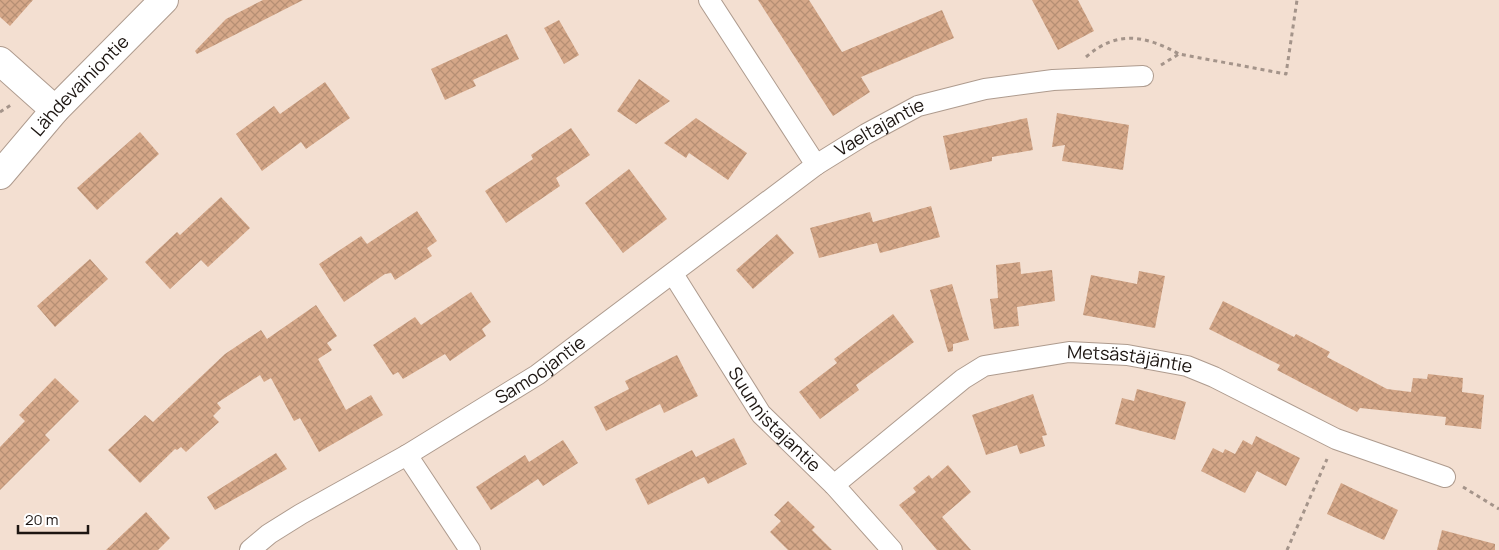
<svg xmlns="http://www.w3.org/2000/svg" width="1499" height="550" viewBox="0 0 1499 550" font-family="Manrope,sans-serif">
<defs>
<pattern id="building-cross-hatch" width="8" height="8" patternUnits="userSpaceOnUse" patternTransform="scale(1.25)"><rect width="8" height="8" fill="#d5a788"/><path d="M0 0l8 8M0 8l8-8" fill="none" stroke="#b68f74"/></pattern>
</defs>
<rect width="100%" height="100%" fill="#f3dfd1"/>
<path fill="url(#building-cross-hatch)" d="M 0,0 L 33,0 L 10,26 L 0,17 Z
M 263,0 L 303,0 L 197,54 L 195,51 L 226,19 Z
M 758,0 L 809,0 L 842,52 L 942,10 L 954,38 L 861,77 L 870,92 L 833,116 Z
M 1032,0 L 1078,0 L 1094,31 L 1058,50 Z
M 559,20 L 579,55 L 564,64 L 544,28 Z
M 507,34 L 519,59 L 473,80 L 476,86 L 445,100 L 431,69 Z
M 639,79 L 670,101 L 636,124 L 617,111 Z
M 325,82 L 350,118 L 306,149 L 301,142 L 262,171 L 236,134 L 274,106 L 280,114 Z
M 1057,113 L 1129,125 L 1123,170 L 1062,161 L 1065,145 L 1052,147 Z
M 696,118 L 747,153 L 728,180 L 689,153 L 686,158 L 664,143 Z
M 1027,118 L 1033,150 L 992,157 L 992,161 L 950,170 L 943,136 Z
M 571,128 L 590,155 L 556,178 L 560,186 L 506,223 L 485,191 L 533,159 L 531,155 Z
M 140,132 L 159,154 L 97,210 L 77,188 Z
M 629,169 L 667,219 L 623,253 L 585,203 Z
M 221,197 L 250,228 L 208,267 L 201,260 L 170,289 L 145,262 L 177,232 L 180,235 Z
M 931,206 L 940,237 L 880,253 L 877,243 L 819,258 L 810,228 L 870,212 L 873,222 Z
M 417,211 L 437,241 L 427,248 L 432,256 L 395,280 L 391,273 L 385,274 L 344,302 L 319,264 L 361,236 L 367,244 Z
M 777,234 L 794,253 L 753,289 L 736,270 Z
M 90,259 L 108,279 L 55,327 L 37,306 Z
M 1020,262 L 1021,274 L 1052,270 L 1055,301 L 1017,307 L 1019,326 L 994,329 L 990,299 L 998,298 L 996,265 Z
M 1139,271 L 1165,276 L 1155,328 L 1083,315 L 1091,275 L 1137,284 Z
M 952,284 L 969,340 L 953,344 L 953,351 L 948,352 L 930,290 Z
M 471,292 L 491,322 L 482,329 L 486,336 L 450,361 L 445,354 L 403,379 L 398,372 L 393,375 L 373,345 L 415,317 L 421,325 Z
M 1223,301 L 1294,337 L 1296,334 L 1330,352 L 1327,357 L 1387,389 L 1411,392 L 1413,378 L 1427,379 L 1428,374 L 1463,378 L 1462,392 L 1484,395 L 1481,429 L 1445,425 L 1446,417 L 1360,408 L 1357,412 L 1277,370 L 1280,365 L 1209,329 Z
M 316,305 L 337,336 L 327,343 L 332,350 L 318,359 L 346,410 L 371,395 L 383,415 L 319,452 L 300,418 L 294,421 L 271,378 L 264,382 L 260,375 L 217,403 L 221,408 L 213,416 L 219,422 L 186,452 L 181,447 L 177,450 L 175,449 L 140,483 L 108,450 L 145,415 L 153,422 L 225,354 L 261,330 L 267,339 Z
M 893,314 L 914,342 L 856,385 L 859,390 L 820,419 L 799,392 L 837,363 L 834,359 Z
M 677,355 L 698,396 L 664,413 L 660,404 L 606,431 L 594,407 L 629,389 L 625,381 Z
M 55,378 L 79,401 L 45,435 L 50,440 L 0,490 L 0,447 L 25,421 L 19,415 Z
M 1137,389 L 1186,402 L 1175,440 L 1115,424 L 1122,398 L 1134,401 Z
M 1033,394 L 1047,435 L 1042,436 L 1045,446 L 1020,454 L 1017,445 L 986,455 L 972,415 Z
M 1256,436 L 1300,458 L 1286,486 L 1257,471 L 1245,493 L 1201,471 L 1213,448 L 1223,453 L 1225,449 L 1235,454 L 1243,440 L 1252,445 Z
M 734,438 L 747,464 L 708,484 L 704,477 L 648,505 L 635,479 L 692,450 L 696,457 Z
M 563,440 L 578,463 L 543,486 L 538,479 L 491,510 L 476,487 L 525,455 L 529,462 Z
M 276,453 L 287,469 L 215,510 L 207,497 Z
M 948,465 L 971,492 L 942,517 L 971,550 L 937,550 L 899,505 L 916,492 L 913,488 L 929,475 L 932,479 Z
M 1341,483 L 1398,510 L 1384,540 L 1327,514 Z
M 788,501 L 815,527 L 812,530 L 832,550 L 788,550 L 770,532 L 781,521 L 774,515 Z
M 146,512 L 170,538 L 158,550 L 106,550 Z
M 1442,530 L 1495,544 L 1495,550 L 1437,550 Z"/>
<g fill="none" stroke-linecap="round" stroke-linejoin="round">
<defs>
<g id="street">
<path d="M 709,0 L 816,165"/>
<path id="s1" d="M 673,274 L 761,414 L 834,485 L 892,550"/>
<path d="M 407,455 L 470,550"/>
<path id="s2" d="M 834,485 L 963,379 L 984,366 L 1069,352 L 1127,355 L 1187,366 L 1214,377 L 1336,439 L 1445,477"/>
<path id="s3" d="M 250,550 L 269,534 L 301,514 L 407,455 L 537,375 L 816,165 L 866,134 L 918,106 L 985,89 L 1053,80 L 1143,76"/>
</g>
<g id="secondary">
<path d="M 0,61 L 55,110"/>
<path id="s4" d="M 0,175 L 55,110 L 164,0"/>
</g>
</defs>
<use href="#street" stroke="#ae9b8e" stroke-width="22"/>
<use href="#secondary" stroke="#ae9b8e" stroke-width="30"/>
<path stroke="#a4948a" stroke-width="3" stroke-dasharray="4 4" stroke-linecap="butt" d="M 1086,57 C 1117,30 1144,35 1179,54
M 1161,65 L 1179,54 L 1286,74 L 1297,0
M 0,112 L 11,105
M 1463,487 L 1499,509
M 1287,550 L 1327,459"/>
<use href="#street" stroke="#fff" stroke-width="20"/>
<use href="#secondary" stroke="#fff" stroke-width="28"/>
</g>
<g text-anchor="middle" stroke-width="4" stroke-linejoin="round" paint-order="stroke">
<g font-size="18" fill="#1c1511" stroke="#fff">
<text dy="6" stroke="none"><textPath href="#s4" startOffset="120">Lähdevainiontie</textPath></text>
<text dy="6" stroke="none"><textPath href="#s3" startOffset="760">Vaeltajantie</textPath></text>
<text dy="6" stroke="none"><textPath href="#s2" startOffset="339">Metsästäjäntie</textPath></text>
<text dy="6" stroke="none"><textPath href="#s3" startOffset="342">Samoojantie</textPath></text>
<text dy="6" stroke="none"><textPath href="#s1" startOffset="178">Suunnistajantie</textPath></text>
</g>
</g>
<path d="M18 525v8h70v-8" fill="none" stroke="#1c1511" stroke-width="2.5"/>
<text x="25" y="525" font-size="15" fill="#1c1511" stroke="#ffffff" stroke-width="4" paint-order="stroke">20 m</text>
</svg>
